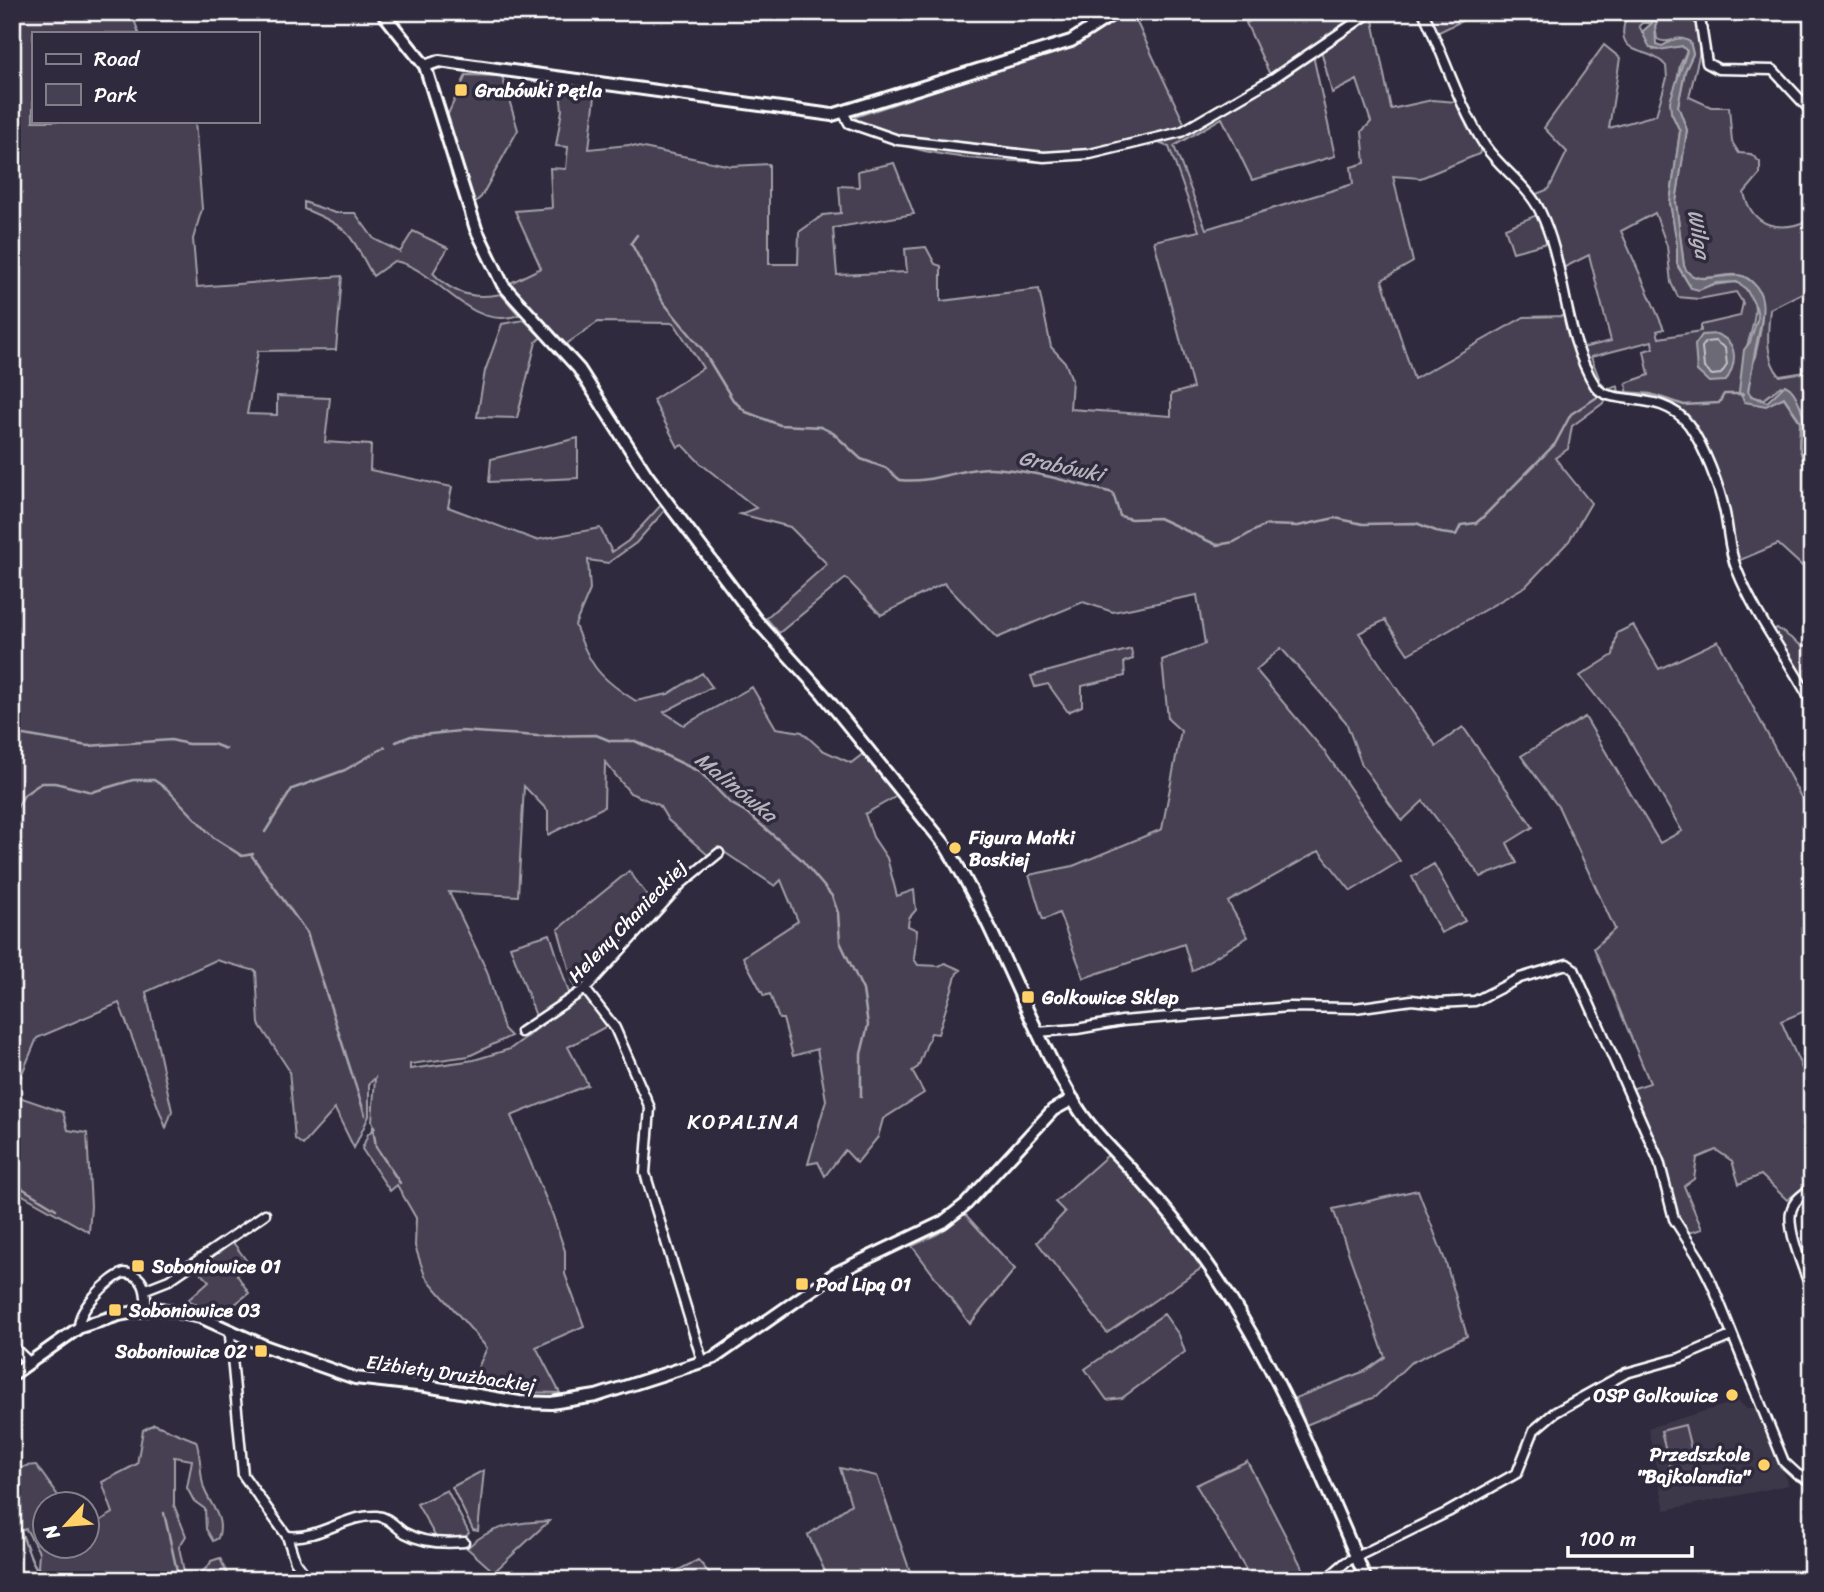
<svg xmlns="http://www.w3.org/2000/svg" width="1824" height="1592" viewBox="0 0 1824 1592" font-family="Sriracha,sans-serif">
<rect width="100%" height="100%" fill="#2f2a3d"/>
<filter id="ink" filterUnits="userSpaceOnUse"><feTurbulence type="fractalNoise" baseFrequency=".0143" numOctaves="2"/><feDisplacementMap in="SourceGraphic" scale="14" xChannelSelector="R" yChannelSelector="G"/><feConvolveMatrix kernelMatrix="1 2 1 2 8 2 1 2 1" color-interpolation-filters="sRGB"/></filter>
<g filter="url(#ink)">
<path fill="#3c3749" d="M 1738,1401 L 1746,1408 L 1757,1408 L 1789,1485 L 1665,1510 L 1648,1428 Z"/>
<path fill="#464152" stroke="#a2a0a8" stroke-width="2" fill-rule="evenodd" d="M 12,12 L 131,12 L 139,33 L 33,33 L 33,121 L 195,121 L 202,209 L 193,239 L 197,287 L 342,276 L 336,350 L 258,351 L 247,414 L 277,415 L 277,396 L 330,398 L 325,442 L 371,445 L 370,470 L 452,487 L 448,507 L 536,540 L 600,528 L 612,552 L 628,541 L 662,504 L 666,509 L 636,543 L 608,563 L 588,560 L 590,590 L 575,625 C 590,666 599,678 636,701 L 668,694 L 702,673 L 712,687 L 664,712 L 684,725 L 752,687 L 776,728 L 802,732 L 822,750 L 851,763 L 863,754 L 897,796 L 865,814 L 873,837 L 887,858 L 897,896 L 914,890 L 916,910 L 909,918 L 908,926 L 917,930 L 914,959 L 918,965 L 939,966 L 945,963 L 961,970 L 957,973 L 938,1034 L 931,1033 L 918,1067 L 912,1071 L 924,1093 L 883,1119 L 878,1137 L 857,1163 L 845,1150 L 825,1176 L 818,1162 L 808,1164 L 826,1100 L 817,1049 L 793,1056 L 783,1019 L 779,1019 L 770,994 L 764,996 L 743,957 L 798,921 L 781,880 L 775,886 L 718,848 L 709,856 L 668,820 L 659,805 L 630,793 L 605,762 L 604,807 L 548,835 L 548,811 L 524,786 L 518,896 L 449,892 L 487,971 L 504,1029 L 511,1036 L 469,1056 L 410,1064 L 410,1069 L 474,1060 L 510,1049 L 585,993 L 609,1025 L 568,1047 L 588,1085 L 511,1116 L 552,1213 L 565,1251 L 565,1274 L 584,1326 L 536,1347 L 560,1393 L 518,1392 L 470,1385 L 487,1348 L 425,1276 L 415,1246 L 416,1218 L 397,1185 L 390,1191 L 362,1149 L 368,1134 L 375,1128 L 372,1121 L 375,1078 L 369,1084 L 369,1116 L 354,1148 L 335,1109 L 303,1145 L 295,1139 L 289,1070 L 259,1024 L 256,971 L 216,960 L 146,992 L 172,1111 L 166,1128 L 119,1003 L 37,1038 L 13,1095 L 63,1112 L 68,1130 L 87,1133 L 91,1206 L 89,1232 L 12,1189 Z
M 1125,12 L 1132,12 L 1186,127 C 1159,134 1131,144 1103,149 C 1062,156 876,151 855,117 L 1064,48 L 1090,36 Z
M 1267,12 L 1369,12 L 1271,77 L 1246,23 Z
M 1425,12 L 1480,12 L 1435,34 Z
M 1628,12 L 1654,12 L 1651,23 L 1642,23 L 1639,26 L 1653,50 L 1682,46 L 1687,51 L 1680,65 L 1671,112 L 1680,131 L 1670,203 L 1677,240 L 1678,267 L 1691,288 L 1736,282 C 1766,297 1753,326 1746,349 C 1742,361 1744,376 1741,388 L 1754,405 L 1784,398 L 1800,422 L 1799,446 L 1809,477 L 1811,491 L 1808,525 L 1812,575 L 1778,544 L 1738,561 L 1697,433 C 1681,407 1658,397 1628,395 L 1626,383 L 1649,375 L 1644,351 L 1653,348 L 1652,341 L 1591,357 L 1601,383 L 1607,389 L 1618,386 L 1619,395 L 1599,387 L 1582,348 L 1611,341 L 1589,255 L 1561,269 L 1534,195 L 1549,189 L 1567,152 L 1544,128 L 1604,45 L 1620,58 L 1609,128 L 1656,115 L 1667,78 L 1666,66 C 1650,45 1609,60 1628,12 ZM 1655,213 L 1667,246 L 1671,283 L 1678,297 L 1699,299 L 1736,292 L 1743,303 L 1740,316 L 1701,325 L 1701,331 L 1659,338 L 1657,331 L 1664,329 L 1621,231 Z
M 1661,12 L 1695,13 L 1700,32 L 1699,56 L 1689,97 L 1711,107 L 1729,107 L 1732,142 L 1739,153 L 1751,154 L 1760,162 L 1760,174 L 1744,193 C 1753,229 1781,233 1812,219 L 1812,288 L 1770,309 C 1768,331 1764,358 1780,376 L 1812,371 L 1812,467 C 1801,433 1815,407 1781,386 L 1764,399 L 1753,397 L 1748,392 C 1750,361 1777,305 1751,281 C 1732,263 1695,293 1684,266 L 1676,202 L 1687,130 L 1678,106 L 1685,71 L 1693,54 L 1690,42 C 1678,34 1668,46 1657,39 L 1655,26 Z
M 1372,15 L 1391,109 L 1432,100 L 1457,102 L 1482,147 L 1479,154 L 1421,178 L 1393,176 L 1413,262 L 1382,280 L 1414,379 L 1524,317 L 1565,316 L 1592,384 L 1606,401 L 1572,426 L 1568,449 L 1555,458 L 1591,503 L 1569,541 L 1526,586 L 1408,654 L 1385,620 L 1359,633 L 1436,746 L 1463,727 L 1533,827 L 1507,843 L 1517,863 L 1481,877 L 1423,801 L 1402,821 L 1362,765 L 1346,722 L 1281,648 L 1256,670 L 1325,752 L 1400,861 L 1351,891 L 1319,851 L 1228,902 L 1248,937 L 1192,971 L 1184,944 L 1084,978 L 1059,913 L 1043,920 L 1029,875 L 1073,866 L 1162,829 L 1181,731 L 1168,719 L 1162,660 L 1205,644 L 1197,595 L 1113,612 L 1083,602 L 997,638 L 944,583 L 881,615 L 846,578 L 779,633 L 766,618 L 827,564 L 790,527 L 740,514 L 756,508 L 700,463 L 683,445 L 678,447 L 653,400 L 703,368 L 674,323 L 598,322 L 565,345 C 547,323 525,306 506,285 L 541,268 L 515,211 L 552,208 L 550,168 L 566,169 L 568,147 L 556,146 L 562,110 L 559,82 L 596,87 L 589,149 L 629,145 L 731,166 L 769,164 L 769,264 L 798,264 L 799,232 L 823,215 L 841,213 L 839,186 L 859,187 L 858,171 L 894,163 L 914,214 L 833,228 L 837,275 L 907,272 L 905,249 L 926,247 L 935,264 L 941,266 L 941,301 L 1039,289 L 1051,347 L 1065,362 L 1072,380 L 1070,409 L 1171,416 L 1171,394 L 1193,388 L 1154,241 L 1199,231 L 1169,147 L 1161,144 L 1220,113 L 1313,55 L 1335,156 L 1252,180 L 1222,118 L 1174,146 L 1206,229 L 1353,184 L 1351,167 L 1365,163 L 1362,131 L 1371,122 L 1357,80 L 1332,93 L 1321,50 Z
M 466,75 L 502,76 L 518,130 L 481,197 L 473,204 L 447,116 Z
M 905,146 L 1077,160 C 1019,163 961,162 905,146 Z
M 304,202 L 335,213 L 355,213 L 374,239 L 400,252 L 413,231 L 448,248 L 433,273 C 452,294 474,300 501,294 L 519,315 C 468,333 437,267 394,261 L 373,276 C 349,233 351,228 304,209 Z
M 1537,215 L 1547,243 L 1513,252 L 1505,228 Z
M 524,320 L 541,337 L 536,342 L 517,418 L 477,417 L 485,371 L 502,324 Z
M 578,438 L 578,478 L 489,482 L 491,459 Z
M 1633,625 L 1659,669 L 1718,641 L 1812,818 L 1812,864 L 1807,866 L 1812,880 L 1812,921 L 1806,923 L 1812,936 L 1812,1008 L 1781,1021 L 1812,1091 L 1812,1181 L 1787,1200 L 1761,1175 L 1739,1184 L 1732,1161 L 1716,1150 L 1697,1158 L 1694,1179 L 1684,1186 L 1702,1229 L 1685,1234 L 1675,1219 L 1628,1090 L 1650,1083 L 1594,948 L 1615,929 L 1559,808 L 1521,756 L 1585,717 L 1660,843 L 1682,831 L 1626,734 L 1580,676 L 1613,655 L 1617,633 Z
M 1777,628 L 1802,646 L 1812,646 L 1812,696 L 1771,631 Z
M 1131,649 L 1133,659 L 1124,662 L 1125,676 L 1082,686 L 1082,706 L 1068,712 L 1048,684 L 1035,687 L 1031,676 Z
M 1434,864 L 1465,921 L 1441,933 L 1412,877 Z
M 629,871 L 656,907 L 581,987 L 574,986 L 558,929 Z
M 550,934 L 570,996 L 537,1019 L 510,946 Z
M 1108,1155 L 1115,1156 L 1206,1265 L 1107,1333 L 1037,1242 L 1065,1212 L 1055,1202 Z
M 1418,1190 L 1446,1263 L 1467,1336 L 1410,1363 L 1375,1397 L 1306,1425 L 1295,1398 L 1365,1371 L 1385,1357 L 1333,1209 Z
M 965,1214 L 1015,1269 L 970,1324 L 912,1246 L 938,1234 Z
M 232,1241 L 249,1264 L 237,1275 L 249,1293 L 220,1316 L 188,1300 L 209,1281 L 194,1266 Z
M 1164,1314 L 1179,1335 L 1185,1352 L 1122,1398 L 1107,1400 L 1085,1369 Z
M 154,1424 L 196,1441 C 202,1457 199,1476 205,1491 C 212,1507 225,1519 218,1538 L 213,1541 L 206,1529 L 205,1509 L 194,1501 L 187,1488 L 192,1460 L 174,1457 L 174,1505 L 186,1536 L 179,1547 L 184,1572 L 190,1578 C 197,1576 210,1567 211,1561 L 220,1558 L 230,1580 L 45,1580 L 38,1567 L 39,1552 L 26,1529 L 17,1532 L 12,1529 L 12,1467 L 18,1470 L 26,1466 L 36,1465 L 64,1504 L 46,1504 L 46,1546 L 88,1546 L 88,1528 L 113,1513 L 102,1482 L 137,1464 L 143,1430 Z
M 1685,1425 L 1698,1477 L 1674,1483 L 1661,1431 Z
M 1247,1461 L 1307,1577 L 1252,1580 L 1196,1485 Z
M 840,1468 L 877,1476 L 913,1580 L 829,1580 L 808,1535 L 851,1504 Z
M 484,1470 L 478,1531 L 473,1530 L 452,1487 Z
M 447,1490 L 469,1533 L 462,1541 L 438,1541 L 417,1504 Z
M 549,1521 L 494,1572 L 467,1548 C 489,1526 519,1522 549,1521 Z
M 698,1560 L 715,1580 L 659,1580 Z"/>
<path fill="#6d6a77" stroke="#a7a6ad" stroke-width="2" d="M 1654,12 L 1661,13 L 1655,26 L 1656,44 L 1662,46 C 1672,41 1678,34 1690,42 L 1693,54 L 1685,71 L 1678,106 L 1687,130 L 1676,202 L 1684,266 C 1693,289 1723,272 1743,276 C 1773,291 1761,321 1756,346 C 1753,361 1751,376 1748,391 L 1751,396 L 1767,402 L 1785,385 C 1816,398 1812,523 1812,556 L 1808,525 L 1811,488 L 1799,446 L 1801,422 L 1784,397 L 1766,406 L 1745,402 L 1739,392 L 1744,350 L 1750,342 L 1758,317 L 1756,307 L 1746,289 L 1737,282 L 1716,283 L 1699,290 L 1691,288 L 1677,264 L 1677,244 L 1670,203 L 1680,131 L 1671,112 L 1670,101 L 1687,51 L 1682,46 L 1659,50 L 1650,48 L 1642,32 L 1652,23 Z
M 1716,334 C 1739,342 1737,363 1726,381 L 1709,382 L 1697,371 L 1695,345 L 1702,335 Z"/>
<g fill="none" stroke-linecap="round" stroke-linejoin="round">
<path stroke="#c5c3c9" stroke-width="2" d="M 1715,341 L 1725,348 L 1727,365 L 1721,374 L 1712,375 L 1704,368 L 1702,347 L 1706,342 Z"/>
<path stroke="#a7a6ad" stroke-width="2.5" d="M 637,235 L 631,243 L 663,302 L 702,349 L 733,400 L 746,412 L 780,425 L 821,427 L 833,433 L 861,459 L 886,468 L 900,480 C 935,484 961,467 991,468 C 1032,470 1073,483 1113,493 L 1120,516 L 1131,519 L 1159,518 L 1217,545 L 1234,542 L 1265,525 L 1298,526 L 1335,518 L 1363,524 L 1416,523 L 1441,533 L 1456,535 L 1461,525 L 1476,523 L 1482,518 L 1555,444 L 1571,414 L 1599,396
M 1607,391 L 1650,394 L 1684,405 L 1719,403 L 1724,394 L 1743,394
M 12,733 L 88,746 L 171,740 L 188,744 L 213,744 L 226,749
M 396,742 L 411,736 L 460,731 L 538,736 L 596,735 L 611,741 L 635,741 L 700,772 L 730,803 L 746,812 L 801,859 L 832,896 L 838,913 L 840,942 L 863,990 L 868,1025 L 861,1054 L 861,1097
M 12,816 L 24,795 L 41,783 L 55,783 L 92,792 L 133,780 L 154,780 L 167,789 L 214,838 L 242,856 L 253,854
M 265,832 L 292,789 L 345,770 L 385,747
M 252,856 L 307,933 L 365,1115
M 373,1127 L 376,1147 L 400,1183
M 12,1182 L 56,1209
M 164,1513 L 179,1580
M 12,1514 C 26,1536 27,1559 44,1580"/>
<defs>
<path id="street" d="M 1423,12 C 1445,57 1458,104 1485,146 C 1501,169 1528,186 1540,211 C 1567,266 1562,334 1596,387 C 1610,407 1663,389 1689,425 C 1704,446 1720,488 1725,513 C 1729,533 1729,551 1737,570 C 1756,618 1788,658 1812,703
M 1699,12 L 1707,63 L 1718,69 L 1773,70 L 1812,112
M 844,114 L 849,123 L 898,140 L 1044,157 L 1090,154 L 1181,132 L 1272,79 L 1371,12
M 585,989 L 615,1028 L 650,1108 L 645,1173 L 703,1363
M 521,1032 L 585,989 L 681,884 L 719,853
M 1037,1032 L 1077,1029 L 1122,1021 L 1289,1007 L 1355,1008 L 1412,1000 L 1438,1003 L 1475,1001 L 1520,978 L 1567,964 L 1574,969 L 1659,1161 L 1674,1219 L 1699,1258 L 1712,1284 L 1784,1462 L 1797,1474 L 1812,1482
M 1812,1188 C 1803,1194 1793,1201 1791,1212 C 1787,1232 1805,1272 1812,1292
M 146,1289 L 169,1280 L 265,1214
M 80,1327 C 75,1312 110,1277 124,1273 C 145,1274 147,1292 146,1309
M 232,1330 L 230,1336 L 243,1475 L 287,1536 L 295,1561 L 309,1580
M 12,1346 L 29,1362
M 287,1536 C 320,1540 345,1514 377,1516 C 389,1517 395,1527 405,1533 C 423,1543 443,1544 464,1542
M 1325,1580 L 1346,1562 L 1448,1512 L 1517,1473 L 1534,1430 L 1554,1413 L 1626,1373 L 1680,1358 L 1731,1336"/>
<path id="secondary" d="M 382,12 L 425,66 L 476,229 L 503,285 L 579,369 L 646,474 L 757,621 L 823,694 L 945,845 C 997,927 1026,1022 1076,1105 C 1091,1130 1115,1152 1134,1173 C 1159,1201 1183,1229 1204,1259 C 1273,1356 1320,1471 1366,1580
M 425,66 L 439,61 L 832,115 L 1071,41 L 1116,12
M 12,1375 L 80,1327 L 119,1315 L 156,1308 L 200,1317 L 267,1347 L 355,1378 L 426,1386 L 519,1402 L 551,1403 L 596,1396 L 714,1358 L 836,1273 L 943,1222 L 966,1204 L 1053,1110 L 1073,1099"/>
</defs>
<use href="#street" stroke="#fff" stroke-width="13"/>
<use href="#secondary" stroke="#fff" stroke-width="16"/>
<use href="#street" stroke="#2f2a3d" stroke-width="8"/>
<use href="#secondary" stroke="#2f2a3d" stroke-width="10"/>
</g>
</g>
<g fill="#ffd166" stroke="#2f2a3d" stroke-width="2.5">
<rect x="454" y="83" width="14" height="14" rx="3.5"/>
<circle cx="955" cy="848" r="7"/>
<rect x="1021" y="990" width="14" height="14" rx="3.5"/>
<rect x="131" y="1259" width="14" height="14" rx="3.5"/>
<rect x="795" y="1277" width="14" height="14" rx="3.5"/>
<rect x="108" y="1303" width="14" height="14" rx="3.5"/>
<rect x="254" y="1344" width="14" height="14" rx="3.5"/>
<circle cx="1732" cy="1395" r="7"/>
<circle cx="1764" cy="1465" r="7"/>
</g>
<g text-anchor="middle" stroke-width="7" stroke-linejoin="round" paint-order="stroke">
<g font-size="19" font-weight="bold" fill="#fff" stroke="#2f2a3d" text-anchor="start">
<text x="475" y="97">Grabówki Pętla</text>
<text x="969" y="844">Figura Matki<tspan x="969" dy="22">Boskiej</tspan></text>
<text x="1042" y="1004">Golkowice Sklep</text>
<text x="152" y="1273">Soboniowice 01</text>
<text x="816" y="1291">Pod Lipą 01</text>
<text x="129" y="1317">Soboniowice 03</text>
<text x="247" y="1358" text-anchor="end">Soboniowice 02</text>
<text x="1718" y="1402" text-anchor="end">OSP Golkowice</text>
<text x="1750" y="1461" text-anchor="end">Przedszkole<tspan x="1750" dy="22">"Bajkolandia"</tspan></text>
</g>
<g font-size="19" fill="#fff" stroke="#2f2a3d">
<text transform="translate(627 921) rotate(-46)" y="7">Heleny Chanieckiej</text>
<text transform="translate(451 1373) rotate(8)" y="7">Elżbiety Drużbackiej</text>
</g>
<g font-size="21" font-style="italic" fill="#b6b4bb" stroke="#2f2a3d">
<text transform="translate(1699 234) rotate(80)" y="7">Wilga</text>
<text transform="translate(1061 466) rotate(12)" y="7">Grabówki</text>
<text transform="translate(736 787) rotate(39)" y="7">Malinówka</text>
</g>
<g font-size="21" letter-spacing="2" fill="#fff" stroke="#2f2a3d">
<text x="744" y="1129">KOPALINA</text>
</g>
</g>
<rect width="1824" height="1592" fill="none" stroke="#2f2a3d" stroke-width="42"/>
<rect x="21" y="21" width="1782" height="1550" fill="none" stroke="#fff" stroke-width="2.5" filter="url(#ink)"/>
<rect x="32" y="32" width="228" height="91" fill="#2f2a3d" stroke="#827f8b" stroke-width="2"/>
<rect x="46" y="54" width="35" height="10" fill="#2f2a3d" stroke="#827f8b" stroke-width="2"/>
<text x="94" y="66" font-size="21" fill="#ffffff">Road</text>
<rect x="46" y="84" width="35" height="21" fill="#464152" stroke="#827f8b" stroke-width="2"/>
<text x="94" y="102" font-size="21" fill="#ffffff">Park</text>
<g transform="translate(66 1525) rotate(244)"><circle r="33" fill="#2f2a3d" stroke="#827f8b" stroke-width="2"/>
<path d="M0-5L12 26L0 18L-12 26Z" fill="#ffd166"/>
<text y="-10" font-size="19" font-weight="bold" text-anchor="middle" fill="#ffffff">N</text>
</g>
<path d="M1568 1546v10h124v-10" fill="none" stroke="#ffffff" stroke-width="3.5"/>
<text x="1579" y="1546" font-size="21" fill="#ffffff" stroke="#2f2a3d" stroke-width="5" paint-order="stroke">100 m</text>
</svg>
